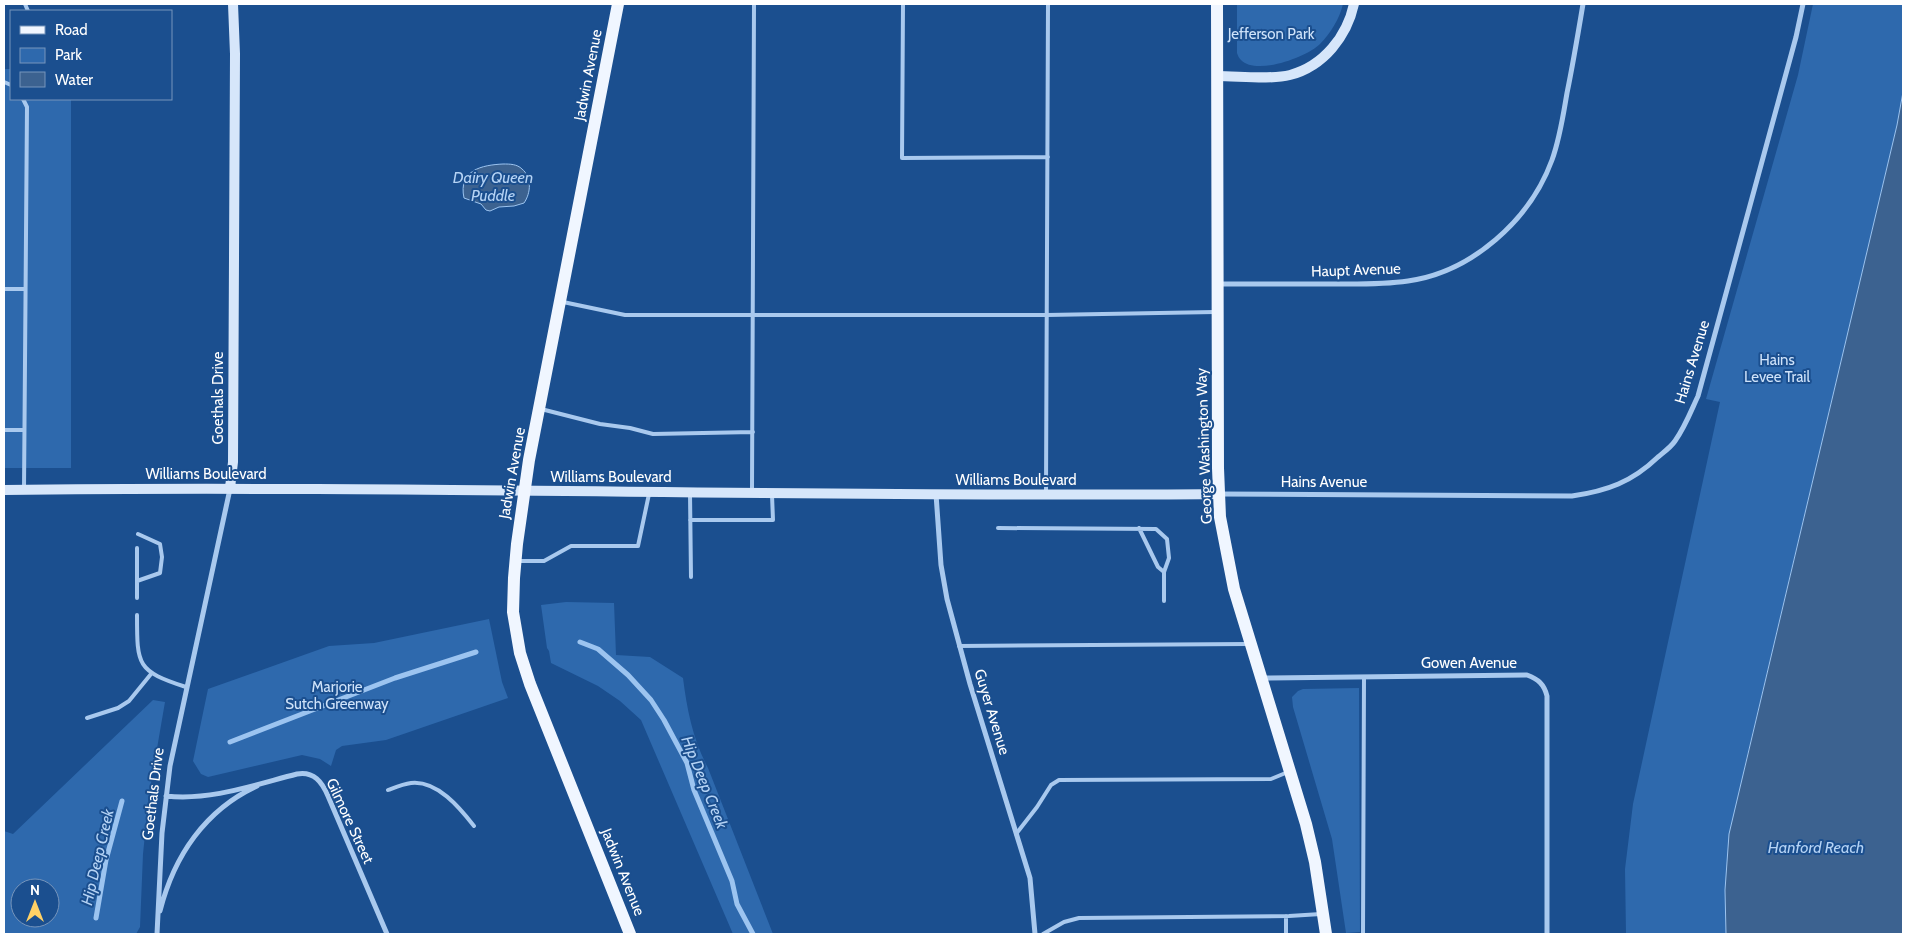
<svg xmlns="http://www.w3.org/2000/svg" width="1907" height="938" viewBox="0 0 1907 938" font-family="Cabin,sans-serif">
<rect width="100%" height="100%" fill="#1b4f8f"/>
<path fill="#2e69ad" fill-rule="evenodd" d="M 1237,4 L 1343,4 C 1340,18 1330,34 1320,44 C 1307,57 1256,76 1241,60 C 1239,58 1238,56 1237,53 Z
M 1813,4 L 1903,4 L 1903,92 L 1897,125 L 1745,765 L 1725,890 L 1726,934 L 1626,934 L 1625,869 L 1633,804 L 1720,402 L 1706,399 L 1798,75 Z
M 4,69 L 11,69 L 11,99 L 71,99 L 71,468 L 4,468 Z
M 566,602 L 614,603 L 616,655 L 650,657 L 683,678 C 687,710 693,740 708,768 L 773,934 L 733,934 L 641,720 L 620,701 L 598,686 L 551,663 L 549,651 L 547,648 L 541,605 Z
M 489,619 L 502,682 L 508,698 L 386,740 L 342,746 L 336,750 L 331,766 L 320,759 L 302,755 L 208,777 L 201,774 L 193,761 L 208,689 L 329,646 L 374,643 Z
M 1359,688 L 1360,932 L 1346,933 L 1332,839 L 1293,707 L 1292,697 L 1298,691 L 1303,689 Z
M 153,700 L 165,702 L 149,795 L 143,854 L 140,927 L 136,934 L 4,934 L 4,831 L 13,834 ZM 20,888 L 50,888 L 50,918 L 20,918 Z"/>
<path fill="#3c6290" stroke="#9cc4f0" d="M 1903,92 L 1903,934 L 1726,934 L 1725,890 L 1729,834 L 1897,125 Z
M 503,164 C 510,164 517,164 522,169 C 532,177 531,193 524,203 L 514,206 L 499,207 L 490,211 L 486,210 L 481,204 L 464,198 C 458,170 482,165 503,164 Z"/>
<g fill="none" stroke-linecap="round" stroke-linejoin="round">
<path stroke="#9cc4f0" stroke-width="5" d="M 580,642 L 598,649 L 628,675 L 651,700 L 664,720 L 687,763 L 694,790 L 732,881 L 737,904 L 753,934
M 230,742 L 395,678 L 476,652
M 96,918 L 106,860 L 122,801"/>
<path stroke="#a9c9ee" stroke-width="4" d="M 25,4 L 28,11
M 903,4 L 902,158 L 1048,157
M 4,82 L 11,85
M 23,99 L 27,107 L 24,490
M 4,289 L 25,289
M 563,302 L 625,315 L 1047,315 L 1215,312
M 541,409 L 600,424 L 630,428 L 653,434 L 753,432
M 4,430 L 24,430
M 752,491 L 754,4
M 690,493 L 691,577
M 1046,493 L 1048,4
M 690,520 L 773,520 L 772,495
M 998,528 L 1156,529 L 1167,539 L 1169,558 L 1164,572 L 1164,601
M 1139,528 L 1158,567 L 1164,572
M 517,561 L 544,561 L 571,546 L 638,546 L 649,494
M 137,581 L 160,573 L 162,557 L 160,544 L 138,534
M 137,598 L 137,548
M 137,615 C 137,666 137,671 186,687
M 959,646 L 1249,644
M 87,718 L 118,708 L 129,701 L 151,674
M 388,790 C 396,787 403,784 411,783 C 437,780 460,808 474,826
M 1016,834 L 1037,807 L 1051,785 L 1059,780 L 1271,779 L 1288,772
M 1286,916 L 1286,934
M 1043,934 L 1064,922 L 1079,918 L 1289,916 L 1321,914
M 1363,934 L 1364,677"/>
<path stroke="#a9c9ee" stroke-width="5" d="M 1218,284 C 1255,284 1291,284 1328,284 C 1354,284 1381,285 1408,281 C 1472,272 1530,220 1552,160 C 1560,138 1563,116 1567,93 C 1573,64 1578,34 1583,4
M 936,494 L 941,565 L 947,599 L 970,684 L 1030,878 L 1035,934
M 1219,494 L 1572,496 C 1607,491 1632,482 1658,457 C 1664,452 1671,447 1675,441 C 1685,427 1691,411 1698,396 L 1796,37 L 1803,4
M 1262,678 L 1527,675 C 1538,679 1544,684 1547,696 L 1547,934
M 166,796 C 210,801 254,785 297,774 C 314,771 322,782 328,796 L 387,934
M 160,911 C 174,856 205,810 257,786
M 157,934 L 162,833 L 170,766 L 230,489"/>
<path stroke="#d6e6fa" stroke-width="10" d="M 1217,76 C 1239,76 1270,80 1290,75 C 1324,66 1347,36 1354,4
M 230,488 L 233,462 L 235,54 L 233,4
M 4,490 C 409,485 813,498 1218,494"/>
<path stroke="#f0f6ff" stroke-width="12" d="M 618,4 L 529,460 L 517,544 L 514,578 L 513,612 L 520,653 L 530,684 L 630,934
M 1217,4 L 1218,468 L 1220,517 L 1234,589 L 1306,824 L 1315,862 L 1326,934"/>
</g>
<g text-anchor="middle" stroke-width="4" stroke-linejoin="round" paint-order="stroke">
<g font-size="15" fill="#cfe3fa" stroke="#1b4f8f">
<text x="1271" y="39">Jefferson Park</text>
<text x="1777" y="365">Hains<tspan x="1777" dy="17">Levee Trail</tspan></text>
<text x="337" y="692">Marjorie<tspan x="337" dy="17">Sutch Greenway</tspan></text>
</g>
<g font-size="15" fill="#fff" stroke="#1b4f8f">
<text transform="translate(588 75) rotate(-79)" y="5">Jadwin Avenue</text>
<text transform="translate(1356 270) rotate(-2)" y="5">Haupt Avenue</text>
<text transform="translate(1692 362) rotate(-73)" y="5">Hains Avenue</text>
<text transform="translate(218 398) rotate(-90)" y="5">Goethals Drive</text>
<text transform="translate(1204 446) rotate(-92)" y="5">George Washington Way</text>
<text transform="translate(512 473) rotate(-80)" y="5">Jadwin Avenue</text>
<text x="206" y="479">Williams Boulevard</text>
<text x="611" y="482">Williams Boulevard</text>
<text x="1016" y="485">Williams Boulevard</text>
<text x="1324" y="487">Hains Avenue</text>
<text x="1469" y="668">Gowen Avenue</text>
<text transform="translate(992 712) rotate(73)" y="5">Guyer Avenue</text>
<text transform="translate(153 794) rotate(-83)" y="5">Goethals Drive</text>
<text transform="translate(350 821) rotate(65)" y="5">Gilmore Street</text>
<text transform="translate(623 872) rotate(68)" y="5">Jadwin Avenue</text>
</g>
<g font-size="16" font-style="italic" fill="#b5d3f5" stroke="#1b4f8f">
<text x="493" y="183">Dairy Queen<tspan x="493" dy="18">Puddle</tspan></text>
<text transform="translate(705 782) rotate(68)" y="6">Hip Deep Creek</text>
<text x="1816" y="853">Hanford Reach</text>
<text transform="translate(97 857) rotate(-77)" y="6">Hip Deep Creek</text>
</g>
</g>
<rect width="1907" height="938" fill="none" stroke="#ffffff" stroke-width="10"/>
<rect x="10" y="10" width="162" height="90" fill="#1b4f8f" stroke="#7695bc"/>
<rect x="20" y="26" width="25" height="8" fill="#f0f6ff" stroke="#7695bc"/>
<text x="55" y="35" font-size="15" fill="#ffffff">Road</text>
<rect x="20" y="48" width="25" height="15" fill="#2e69ad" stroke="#7695bc"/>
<text x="55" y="60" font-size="15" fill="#ffffff">Park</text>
<rect x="20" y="72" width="25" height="15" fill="#3c6290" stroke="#7695bc"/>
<text x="55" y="85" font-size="15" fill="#ffffff">Water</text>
<g transform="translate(35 903)"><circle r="24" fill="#1b4f8f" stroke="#7695bc"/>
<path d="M0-4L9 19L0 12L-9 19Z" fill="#ffd166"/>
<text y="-8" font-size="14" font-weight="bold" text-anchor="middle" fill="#ffffff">N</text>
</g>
</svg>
